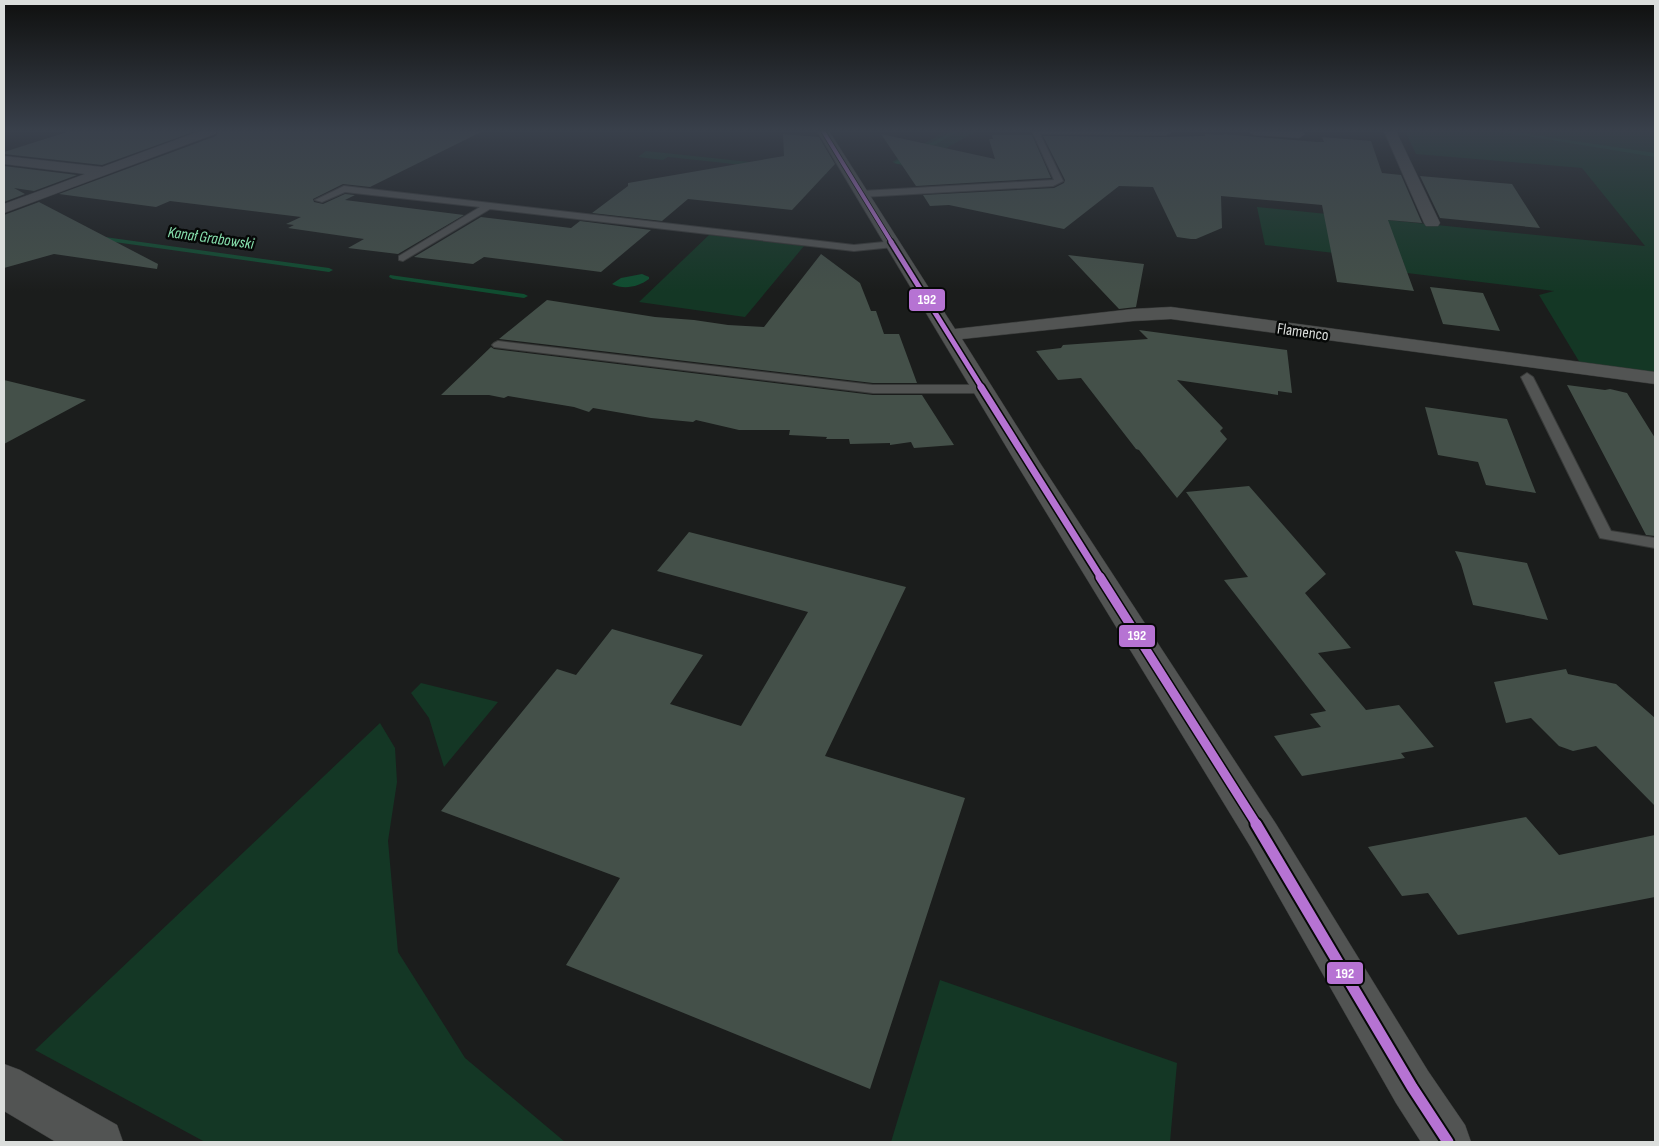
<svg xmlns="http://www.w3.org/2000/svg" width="1659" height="1146" viewBox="0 0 1659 1146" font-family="'Sofia Sans Condensed',sans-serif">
<rect width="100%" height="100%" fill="#1b1d1c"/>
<path fill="#143725" d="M 946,131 L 977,131 L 910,168 L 892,162 Z
M 1405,131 L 1655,131 L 1655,373 L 1580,363 L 1539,295 L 1554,291 L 1407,273 L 1403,261 L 1265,245 L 1257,207 L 1645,246 L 1582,168 L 1416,154 Z
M 646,151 L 826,170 L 827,174 L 668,157 L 663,160 L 638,157 Z
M 709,235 L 804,246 L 745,317 L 639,302 Z
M 421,683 L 498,702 L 444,767 L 429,718 L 411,693 Z
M 380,723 L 395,748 L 397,782 L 388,841 L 398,952 L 465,1058 L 565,1142 L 205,1142 L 35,1050 Z
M 940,980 L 1177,1063 L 1170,1142 L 891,1142 Z"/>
<path fill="#104d30" d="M 642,274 L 649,277 L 649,279 C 638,287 624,290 612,284 L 621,278 Z"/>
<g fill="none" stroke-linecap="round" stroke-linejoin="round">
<path fill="#104d30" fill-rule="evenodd" d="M 953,131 L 960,131 L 899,164 L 894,163 Z
M 1496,131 L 1508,131 L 1655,153 L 1655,157 Z
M 90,235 L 329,268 L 333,270 L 329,272 L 93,239 L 89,237 Z
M 390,275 L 524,294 L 528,296 L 524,298 L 393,279 L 389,277 Z"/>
</g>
<path fill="#445049" d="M 70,131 L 196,131 L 102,165 L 4,154 L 4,152 Z
M 219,131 L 483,131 L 370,187 L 343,184 L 313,199 L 314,202 L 323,204 L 345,194 L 355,195 L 345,200 L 464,215 L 398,254 L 348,248 L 364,239 L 288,228 L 294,225 L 286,224 L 301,217 L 170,201 L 156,207 L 59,194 L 216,136 Z
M 783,134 L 819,137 L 835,164 L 792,210 L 688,199 L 662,221 L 592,213 L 628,186 L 628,183 L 784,156 Z
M 881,134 L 995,159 L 989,139 L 993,139 L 992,135 L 1032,135 L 1051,178 L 916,186 Z
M 1205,134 L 1224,135 L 1223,134 L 1317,142 L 1324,142 L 1322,137 L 1371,141 L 1382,173 L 1401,175 L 1422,223 L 1388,220 L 1414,291 L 1337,282 L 1322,205 L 1221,196 L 1222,228 L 1196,239 L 1191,239 L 1177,237 L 1153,187 L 1119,186 L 1064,229 L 949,205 L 930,206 L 923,195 L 1054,188 L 1064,183 L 1065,180 L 1043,136 L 1166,137 L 1205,136 Z
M 4,166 L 77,175 L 34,191 L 14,188 L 25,194 L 4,202 Z
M 1420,176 L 1512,184 L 1540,228 L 1440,218 Z
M 39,202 L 158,264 L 157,269 L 54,254 L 4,268 L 4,215 Z
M 481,217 L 571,228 L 580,221 L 651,230 L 601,272 L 484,257 L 473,264 L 414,257 Z
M 821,254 L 860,283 L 871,311 L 876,311 L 884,334 L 899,334 L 917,383 L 873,383 L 499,339 L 547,300 L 655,317 L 694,320 L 728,325 L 764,327 Z
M 1068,255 L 1144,264 L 1136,307 L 1119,309 Z
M 1430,287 L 1483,293 L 1500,331 L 1443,324 Z
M 1139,330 L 1287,350 L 1292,393 L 1278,391 L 1278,395 L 1177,380 L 1223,428 L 1220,431 L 1227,439 L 1177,498 L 1139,450 L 1136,449 L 1081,378 L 1058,380 L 1036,351 L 1061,348 L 1063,345 L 1148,339 Z
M 491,347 L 494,349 L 873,395 L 922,395 L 954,445 L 914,448 L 911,442 L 890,445 L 890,443 L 850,444 L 849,439 L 826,439 L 827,437 L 789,435 L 790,430 L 739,430 L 696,420 L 693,422 L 651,418 L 593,408 L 589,412 L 574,407 L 508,396 L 504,398 L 489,395 L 441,395 Z
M 4,380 L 86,400 L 4,444 Z
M 1567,385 L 1605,390 L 1610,389 L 1627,393 L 1655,438 L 1655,536 L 1646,535 Z
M 1425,407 L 1507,419 L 1536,493 L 1486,485 L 1478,462 L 1438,455 Z
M 1249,486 L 1326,574 L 1305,593 L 1351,648 L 1318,653 L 1366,710 L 1399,705 L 1434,747 L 1401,753 L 1405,758 L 1302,776 L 1274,736 L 1321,727 L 1310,714 L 1326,711 L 1224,580 L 1248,577 L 1186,492 Z
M 689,532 L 906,587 L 825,756 L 965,798 L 870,1089 L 566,965 L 620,878 L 441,811 L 557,669 L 576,675 L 612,629 L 703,655 L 670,704 L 741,726 L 808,612 L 657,571 Z
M 1455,551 L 1527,563 L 1548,620 L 1473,605 L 1461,564 Z
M 1566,669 L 1568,674 L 1616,684 L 1655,718 L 1655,806 L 1596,746 L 1573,751 L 1559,746 L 1531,718 L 1506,723 L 1494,682 Z
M 1526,817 L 1559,855 L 1655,835 L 1655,897 L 1458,935 L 1428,893 L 1402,896 L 1368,847 Z"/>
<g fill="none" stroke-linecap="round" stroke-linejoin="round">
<defs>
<path id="service" d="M 1032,131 L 1166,131 L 1170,133 L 1166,135 L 1040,134 L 1063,181 L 1053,186 L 862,197 L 858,194 L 862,191 L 1054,180 Z
M 344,186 L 854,245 L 894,241 L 899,244 L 894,247 L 854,251 L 490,209 L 403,261 L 399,260 L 399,256 L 480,207 L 345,192 L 322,202 L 315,200 Z
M 498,341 L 873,385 L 983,385 L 989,389 L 983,393 L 873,393 L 494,347 L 492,345 L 494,343 Z
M 1527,373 L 1533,377 L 1611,531 L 1655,538 L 1655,548 L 1600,538 L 1521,377 Z"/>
<path id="minor" d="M 200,131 L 217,131 L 215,134 L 4,213 L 4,204 L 85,174 L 4,164 L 4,156 L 102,167 Z
M 817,131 L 829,131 L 955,329 L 1133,309 L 1171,307 L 1655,372 L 1655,384 L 1171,319 L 1133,321 L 962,339 L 1040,463 L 1276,824 L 1428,1071 L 1465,1125 L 1471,1142 L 1421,1142 L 1396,1103 L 1250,846 L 1016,463 Z
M 1248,131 L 1301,131 L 1305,134 L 1299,138 L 1254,135 Z
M 1384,131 L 1396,131 L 1440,223 L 1438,226 L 1426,226 L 1424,223 Z
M 4,1064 L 20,1070 L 117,1125 L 123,1142 L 56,1142 L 4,1111 Z"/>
</defs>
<use href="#service" stroke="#383a39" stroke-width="2"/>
<use href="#minor" stroke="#383a39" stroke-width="1"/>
<use href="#service" fill="#525453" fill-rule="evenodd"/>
<use href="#minor" fill="#525453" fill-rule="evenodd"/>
<defs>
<path id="bus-1-far4" d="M 823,131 L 892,243"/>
<path id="bus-1-far3" d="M 891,242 L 982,388"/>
<path id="bus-1-far2" d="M 981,387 L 1101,578"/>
<path id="bus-1-far1" d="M 1100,577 L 1257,825"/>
<path id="bus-1" d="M 1256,824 L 1412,1087 L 1448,1142"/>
</defs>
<use href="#bus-1-far4" stroke="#060807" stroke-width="5.5"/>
<use href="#bus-1-far3" stroke="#060807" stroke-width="8"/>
<use href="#bus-1-far2" stroke="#060807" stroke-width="10"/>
<use href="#bus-1-far1" stroke="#060807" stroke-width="12"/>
<use href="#bus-1" stroke="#060807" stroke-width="15"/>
<use href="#bus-1-far4" stroke="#b673d3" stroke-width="4"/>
<use href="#bus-1-far3" stroke="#b673d3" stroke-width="5"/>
<use href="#bus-1-far2" stroke="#b673d3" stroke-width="7"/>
<use href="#bus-1-far1" stroke="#b673d3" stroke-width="9"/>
<use href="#bus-1" stroke="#b673d3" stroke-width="11"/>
</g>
<linearGradient id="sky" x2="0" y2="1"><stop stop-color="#0f100f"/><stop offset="0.45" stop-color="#39404b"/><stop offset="1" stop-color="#39404b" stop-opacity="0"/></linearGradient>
<rect width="1659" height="291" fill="url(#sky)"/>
<g text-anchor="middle" stroke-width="5" stroke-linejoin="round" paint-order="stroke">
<g font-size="16" font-style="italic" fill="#86e0ad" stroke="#060807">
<text transform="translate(211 237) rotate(8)" y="6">Kanał Grabowski</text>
</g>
<g font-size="16" fill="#dbdedc" stroke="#060807">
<text transform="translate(1303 331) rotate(8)" y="6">Flamenco</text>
</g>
</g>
<g stroke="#060807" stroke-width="2">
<rect x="908" y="288" width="38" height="24" rx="5" fill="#b673d3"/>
<rect x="1118" y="624" width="38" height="24" rx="5" fill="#b673d3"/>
<rect x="1326" y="961" width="38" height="24" rx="5" fill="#b673d3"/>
</g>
<g font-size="14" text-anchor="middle" font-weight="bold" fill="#fff">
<text x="927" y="304">192</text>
<text x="1137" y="640">192</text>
<text x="1345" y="978">192</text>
</g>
<rect width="1659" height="1146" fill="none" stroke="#dbdedc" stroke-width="10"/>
</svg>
